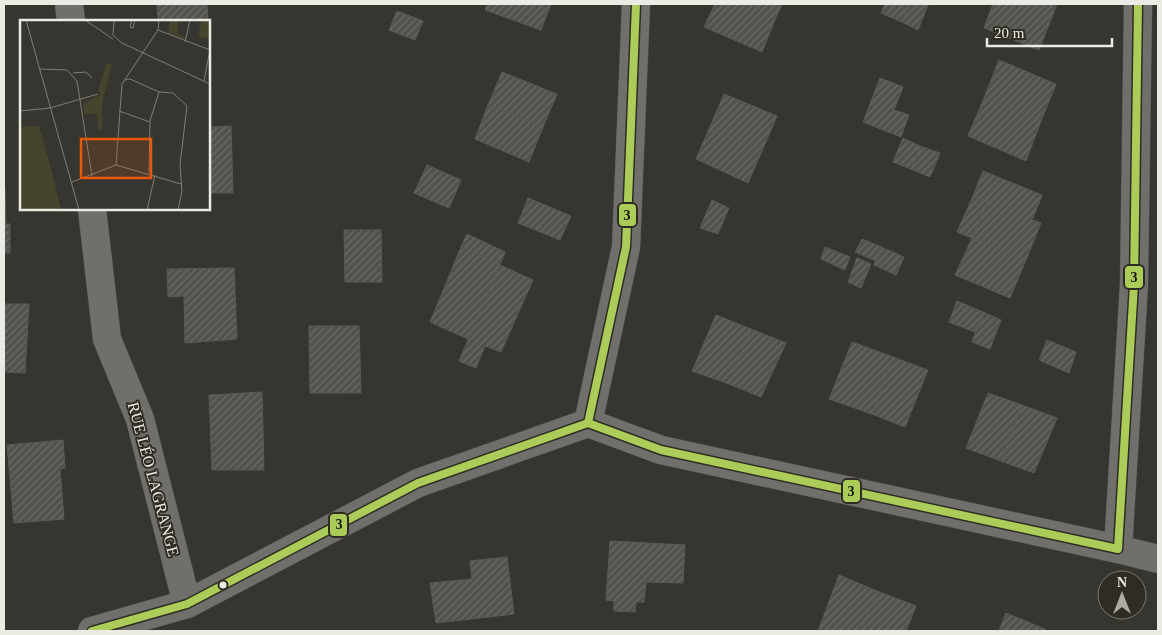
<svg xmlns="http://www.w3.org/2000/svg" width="1162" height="635" viewBox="0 0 1162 635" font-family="'Times New Roman',serif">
<defs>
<pattern id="building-hatch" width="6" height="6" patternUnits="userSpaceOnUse" patternTransform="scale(1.25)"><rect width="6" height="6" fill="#51514d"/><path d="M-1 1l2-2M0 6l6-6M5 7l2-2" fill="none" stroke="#6a6a66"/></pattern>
</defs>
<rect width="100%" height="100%" fill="#363530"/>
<path fill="url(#building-hatch)" stroke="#5b5a55" d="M 157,4 L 207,4 L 208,21 L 158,21 Z
M 487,4 L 551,4 L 541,30 L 485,10 Z
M 715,4 L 748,4 L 777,15 L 762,52 L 704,27 Z
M 748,4 L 782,4 L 777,15 Z
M 885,4 L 909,4 L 902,22 L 881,13 Z
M 909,4 L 928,5 L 918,30 L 902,22 Z
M 993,4 L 1057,4 L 1039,50 L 984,28 Z
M 397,11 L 423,21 L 415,40 L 389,30 Z
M 999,60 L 1056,84 L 1041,121 L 984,98 Z
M 502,72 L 557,94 L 543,127 L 488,105 Z
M 880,78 L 903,87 L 894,110 L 909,115 L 901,137 L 863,122 Z
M 724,94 L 777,116 L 762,151 L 709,129 Z
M 984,98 L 1041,121 L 1026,161 L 968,136 Z
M 488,105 L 543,127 L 529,162 L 475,139 Z
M 231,126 L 233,193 L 209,193 L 209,127 Z
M 709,129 L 762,151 L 748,183 L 696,159 Z
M 903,138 L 920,146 L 911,169 L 893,162 Z
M 920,146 L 940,153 L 930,177 L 911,169 Z
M 427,165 L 461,180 L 449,208 L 414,193 Z
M 983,171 L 1042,195 L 1032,220 L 1041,223 L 1026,260 L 972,238 L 988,201 L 973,196 Z
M 4,189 L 5,189 L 6,224 L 10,224 L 10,253 L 4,253 Z
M 973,196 L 988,201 L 972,238 L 957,232 Z
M 528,198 L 571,216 L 560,240 L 518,223 Z
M 712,200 L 729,208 L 718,234 L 700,228 Z
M 344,230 L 381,230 L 382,282 L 345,282 Z
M 467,234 L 505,252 L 500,265 L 461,247 Z
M 972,238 L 1026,260 L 1010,298 L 955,275 Z
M 862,239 L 881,247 L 876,261 L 855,252 Z
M 461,247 L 500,265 L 468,339 L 430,322 Z
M 825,247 L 850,257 L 845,270 L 821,259 Z
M 881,247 L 904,257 L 896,275 L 874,265 Z
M 857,258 L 871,264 L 861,288 L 848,282 Z
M 500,265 L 533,280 L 501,352 L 485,346 L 476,368 L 459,361 Z
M 234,268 L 237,339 L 185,343 L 184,296 L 168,297 L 167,269 Z
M 957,301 L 983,312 L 975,332 L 949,322 Z
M 4,304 L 29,304 L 25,373 L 4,372 Z
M 983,312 L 1001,320 L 990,349 L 972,342 Z
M 716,315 L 751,329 L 729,384 L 692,371 Z
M 309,326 L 359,326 L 361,393 L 310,393 Z
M 751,329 L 786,343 L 761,397 L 729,384 Z
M 1047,340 L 1076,352 L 1069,373 L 1039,360 Z
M 852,342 L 893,357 L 872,414 L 829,399 Z
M 893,357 L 928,370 L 905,427 L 872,414 Z
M 262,392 L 264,470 L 212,470 L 209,395 Z
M 988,393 L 1022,405 L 1001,461 L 966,448 Z
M 1022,405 L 1057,418 L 1034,473 L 1001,461 Z
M 63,440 L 65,468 L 60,469 L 64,519 L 14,523 L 7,445 Z
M 610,541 L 685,545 L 683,583 L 646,582 L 644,602 L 636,602 L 635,612 L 614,611 L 614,601 L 606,600 Z
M 507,557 L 514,614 L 436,623 L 430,583 L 472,579 L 470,561 Z
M 839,575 L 877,591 L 861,631 L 818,631 Z
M 877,591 L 916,606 L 906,631 L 861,631 Z
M 1006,613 L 1045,629 L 1044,631 L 999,631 Z"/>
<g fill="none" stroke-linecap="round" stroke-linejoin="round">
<defs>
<path id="street" d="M 69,4 L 71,21
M 92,209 L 107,339 L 140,419 L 187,604
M 588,423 L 661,450 L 1118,549 L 1158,559
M 588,423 L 626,247 L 636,4
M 1118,549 L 1134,284 L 1138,4
M 92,631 L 187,604 L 418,483 L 588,423"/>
</defs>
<use href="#street" stroke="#53524d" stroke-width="29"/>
<use href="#street" stroke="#706f6b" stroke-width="28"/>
<defs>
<path id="bus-1" d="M 588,423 L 661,450 L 1118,549 L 1134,284 L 1138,4
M 588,423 L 626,247 L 636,4
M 92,631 L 187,604 L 418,483 L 588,423"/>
</defs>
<use href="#bus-1" stroke="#2f2d23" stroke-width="11"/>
<use href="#bus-1" stroke="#abcc59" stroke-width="8"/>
</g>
<circle fill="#ebeae3" stroke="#2f2d23" stroke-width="2" cx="223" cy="585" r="4.5"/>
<g text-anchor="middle" stroke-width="4" stroke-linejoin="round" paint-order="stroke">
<g font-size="16" fill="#ebeae3" stroke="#2f2d23">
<text transform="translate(154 479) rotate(75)" y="6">RUE LÉO LAGRANGE</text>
</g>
</g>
<g transform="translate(20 20)">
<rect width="190" height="190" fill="#363530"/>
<path d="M 150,0 L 159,0 L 157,13 L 165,18 L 164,19 L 148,13 ZM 181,0 L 190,0 L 190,18 L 178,17 ZM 87,43 L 92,44 L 82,84 L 82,109 L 78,109 L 77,94 L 64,94 L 63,84 L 81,74 L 78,71 Z" fill="#46442d"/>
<path d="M 19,106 L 34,160 L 41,190 L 0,190 L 0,107 Z" fill="#46442d"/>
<path fill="none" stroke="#7e7d78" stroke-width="1" d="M 6,0 L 59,190M 65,0 L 93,19M 94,0 L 93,15 L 102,23 L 190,64M 112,0 L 110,7 L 113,8 L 115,0M 138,10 L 190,30M 165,22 L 170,0M 19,49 L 47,50 L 57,61 L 72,156M 53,53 L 66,52 L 72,58M 105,60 L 110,59 L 139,72 L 153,73 L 167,86 L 160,145 L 162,171 L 158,190M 184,61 L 190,30M 0,91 L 30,88 L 78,74M 99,91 L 130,102M 96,145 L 102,64 L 138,10 L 139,0M 96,145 L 161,164M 129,153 L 130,101 L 139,72M 52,162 L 96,145M 127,190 L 135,155"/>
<path fill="#e8590c" fill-opacity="0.15" stroke="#e8590c" stroke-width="2.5" d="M 61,119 L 131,119 L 131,158 L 61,158 Z"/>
<rect width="190" height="190" fill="none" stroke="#ebeae3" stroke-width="2.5"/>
</g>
<g stroke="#2f2d23" stroke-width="2">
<rect x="618" y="203" width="19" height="24" rx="5" fill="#abcc59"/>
<rect x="1124" y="265" width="20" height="24" rx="5" fill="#abcc59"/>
<rect x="842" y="479" width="19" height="24" rx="5" fill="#abcc59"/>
<rect x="329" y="513" width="19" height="24" rx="5" fill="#abcc59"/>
</g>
<g font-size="14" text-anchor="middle" font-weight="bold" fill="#111">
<text x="627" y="220">3</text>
<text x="1134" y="282">3</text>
<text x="851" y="496">3</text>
<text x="339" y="529">3</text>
</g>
<rect width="1162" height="635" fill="none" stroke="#ebeae3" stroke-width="10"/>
<g transform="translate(1122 595)"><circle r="24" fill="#2f2d23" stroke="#7a7970"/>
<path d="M0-4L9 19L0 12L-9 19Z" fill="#acaba4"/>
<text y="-8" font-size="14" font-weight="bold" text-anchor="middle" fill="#ebeae3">N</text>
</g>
<path d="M987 38v8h125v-8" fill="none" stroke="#ebeae3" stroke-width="2.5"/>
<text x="994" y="38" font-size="15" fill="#ebeae3" stroke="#2f2d23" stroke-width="4" paint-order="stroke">20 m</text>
</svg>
